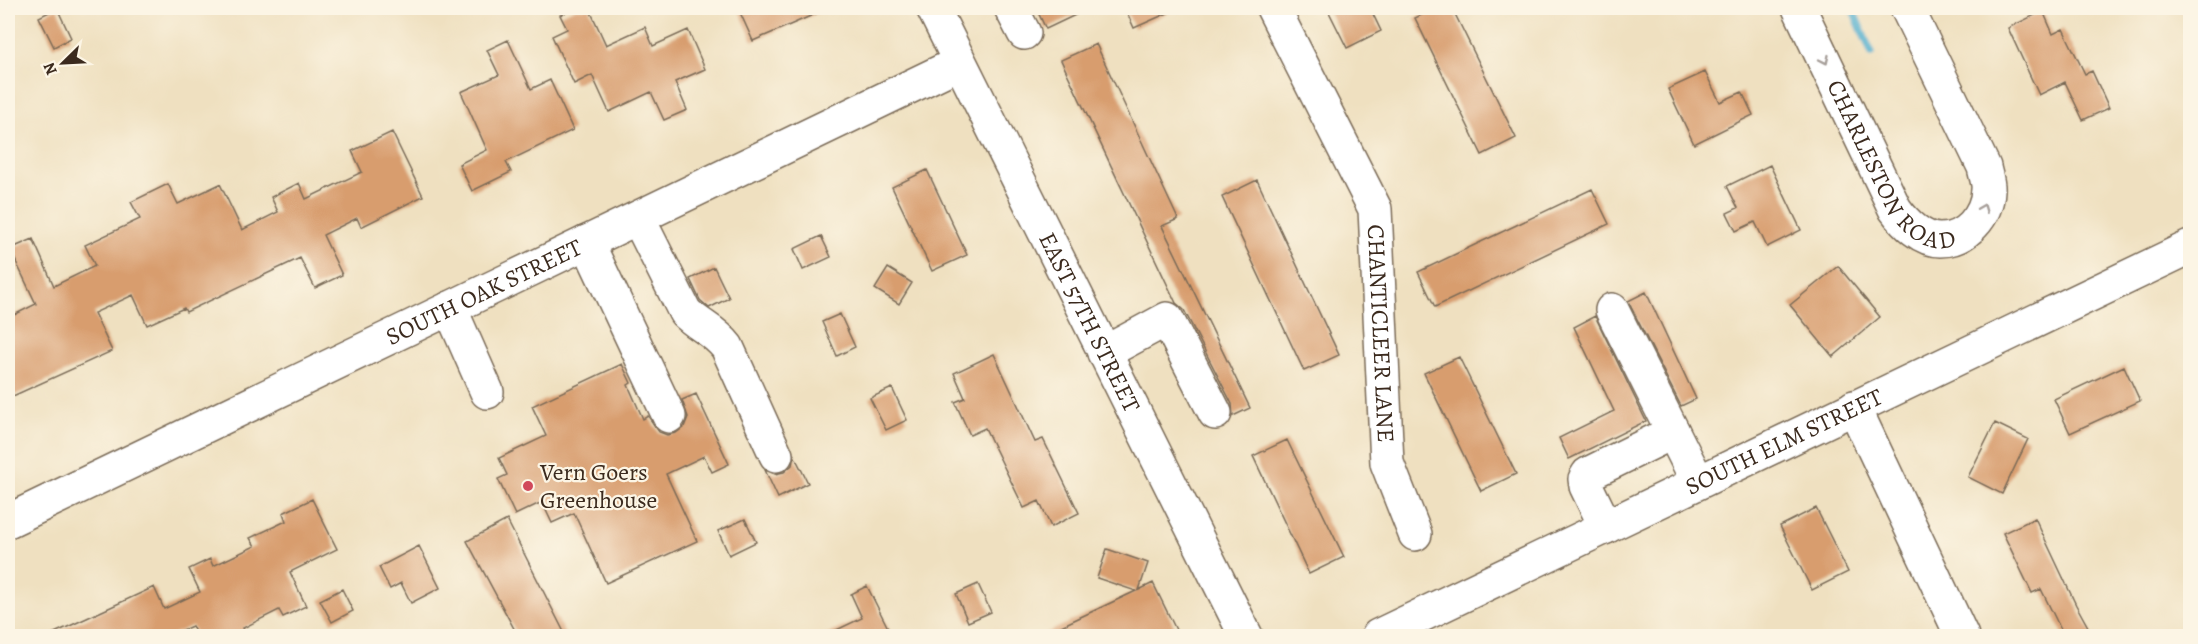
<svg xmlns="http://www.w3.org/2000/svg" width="2198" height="644" viewBox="0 0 2198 644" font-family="Alegreya,serif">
<rect width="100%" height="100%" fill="#fcf5e5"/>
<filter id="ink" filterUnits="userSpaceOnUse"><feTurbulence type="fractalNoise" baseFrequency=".0167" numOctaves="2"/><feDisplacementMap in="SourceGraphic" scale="12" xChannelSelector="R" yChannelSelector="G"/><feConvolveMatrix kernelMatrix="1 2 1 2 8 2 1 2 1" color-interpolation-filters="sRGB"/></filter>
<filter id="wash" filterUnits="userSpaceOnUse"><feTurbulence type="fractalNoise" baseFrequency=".008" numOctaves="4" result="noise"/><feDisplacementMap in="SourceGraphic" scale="24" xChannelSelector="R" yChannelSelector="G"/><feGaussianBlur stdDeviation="1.35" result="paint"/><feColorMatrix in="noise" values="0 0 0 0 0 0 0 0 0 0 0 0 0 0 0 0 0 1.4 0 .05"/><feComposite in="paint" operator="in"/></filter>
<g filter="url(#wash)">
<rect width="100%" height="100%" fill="#efe0c0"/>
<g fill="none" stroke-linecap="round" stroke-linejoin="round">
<path stroke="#50aece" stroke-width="7" d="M 1852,8 L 1872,54"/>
</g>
<g id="blocks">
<path fill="#d89d6e" d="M 57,8 L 71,38 L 54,47 L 39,17 Z
M 576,8 L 589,8 L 606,45 L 645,27 L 653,46 L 688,30 L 705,69 L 675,82 L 687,110 L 664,120 L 651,92 L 609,112 L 592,75 L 574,84 L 552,36 L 567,29 L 560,15 Z
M 738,8 L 829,8 L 753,41 Z
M 1036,8 L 1090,8 L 1046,29 Z
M 1125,8 L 1179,8 L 1134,28 Z
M 1327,8 L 1370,8 L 1381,31 L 1347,48 Z
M 1436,8 L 1452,8 L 1516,138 L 1482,155 L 1415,18 Z
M 2043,11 L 2053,34 L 2063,29 L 2085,74 L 2092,71 L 2109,108 L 2083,120 L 2065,82 L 2039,95 L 2008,28 Z
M 508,40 L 531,89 L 550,80 L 573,130 L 506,162 L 511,172 L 472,191 L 459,164 L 487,150 L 461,92 L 499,75 L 487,50 Z
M 1096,44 L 1178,219 L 1162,226 L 1250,408 L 1233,416 L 1232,404 L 1184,310 L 1176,303 L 1061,60 Z
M 1705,72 L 1720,102 L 1742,92 L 1753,115 L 1694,144 L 1668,89 Z
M 392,132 L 423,196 L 361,227 L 357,218 L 323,235 L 342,275 L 315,288 L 300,258 L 186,312 L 184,308 L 147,325 L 133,295 L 94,313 L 112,351 L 13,396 L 8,384 L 8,318 L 36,304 L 10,249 L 33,239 L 54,286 L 95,266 L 85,245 L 140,219 L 131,202 L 168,184 L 178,204 L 220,184 L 242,230 L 278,212 L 271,197 L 299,183 L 306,199 L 362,172 L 352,151 Z
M 1770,165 L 1801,230 L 1767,247 L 1755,222 L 1736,231 L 1727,213 L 1738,208 L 1727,186 Z
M 927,170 L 967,255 L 932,271 L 892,187 Z
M 1257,180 L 1339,355 L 1304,371 L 1222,197 Z
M 1592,189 L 1609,224 L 1435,307 L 1418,272 Z
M 821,236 L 831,257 L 803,270 L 794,249 Z
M 1838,266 L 1880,317 L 1833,357 L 1790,305 Z
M 714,267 L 729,298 L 709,308 L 700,300 L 690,279 Z
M 888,268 L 912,283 L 899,304 L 875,289 Z
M 1646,292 L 1696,399 L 1681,406 L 1628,301 Z
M 840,314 L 855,347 L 837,356 L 822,322 Z
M 1595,316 L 1646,421 L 1569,459 L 1559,438 L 1614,411 L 1574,327 Z
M 994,354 L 1035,442 L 1043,439 L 1079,513 L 1051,527 L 1039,501 L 1024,508 L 985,428 L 970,435 L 955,402 L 965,398 L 954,373 Z
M 1459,357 L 1516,474 L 1481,491 L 1424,373 Z
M 622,364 L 631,383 L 628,385 L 643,419 L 648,416 L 659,432 L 667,435 L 676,433 L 684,427 L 688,417 L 682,400 L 696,394 L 729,464 L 712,472 L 704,456 L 666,474 L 697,541 L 606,583 L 574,513 L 552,523 L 542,502 L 515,515 L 498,479 L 507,475 L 499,458 L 546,436 L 532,406 Z
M 2124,366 L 2140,401 L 2070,433 L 2054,399 Z
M 892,388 L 907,420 L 886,430 L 870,398 Z
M 1995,423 L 2028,439 L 2002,494 L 1968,477 Z
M 1287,440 L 1344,557 L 1309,574 L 1253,456 Z
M 794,455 L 808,483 L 778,498 L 765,470 L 775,474 L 784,472 L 792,465 Z
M 312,499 L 337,549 L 290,572 L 306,606 L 283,617 L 279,610 L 243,628 L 247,636 L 197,636 L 192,626 L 169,636 L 48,636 L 154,587 L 164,609 L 200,592 L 189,569 L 210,559 L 213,566 L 255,546 L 250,538 L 286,521 L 283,513 Z
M 1816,508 L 1848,572 L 1812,590 L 1780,526 Z
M 2035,518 L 2076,605 L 2093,636 L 2064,636 L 2041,589 L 2032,593 L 2003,533 Z
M 745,519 L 756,542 L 729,555 L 718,531 Z
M 507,520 L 566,636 L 518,636 L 467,541 Z
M 419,546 L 440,588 L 411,603 L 401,583 L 390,589 L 379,567 Z
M 1107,549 L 1148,563 L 1139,590 L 1153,583 L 1179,636 L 1040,636 L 1136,591 L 1097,578 Z
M 978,584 L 991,612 L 968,622 L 956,594 Z
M 867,586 L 892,636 L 824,636 L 862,618 L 851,594 Z
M 342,589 L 353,611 L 332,622 L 320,600 Z"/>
</g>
</g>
<g filter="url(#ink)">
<use href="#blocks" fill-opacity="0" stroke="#7a6a57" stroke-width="1.5"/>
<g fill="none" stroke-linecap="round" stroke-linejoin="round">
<defs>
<g id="minor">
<path id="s1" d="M 933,8 L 1246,636"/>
<path d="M 1011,8 L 1024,33"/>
<path id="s2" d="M 1273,8 L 1375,209 L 1387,463 L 1415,534"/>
<path id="s3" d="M 1799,8 L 1895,209 C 1905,223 1922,240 1940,240 C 1966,240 1987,215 1988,190 C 1989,183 1985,174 1984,167 L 1907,8"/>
<path d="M 638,218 L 685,312 C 699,326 714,330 727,347 L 776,455"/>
<path d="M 587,242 L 669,416"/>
<path d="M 450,308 L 487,392"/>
<path d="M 1612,310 L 1698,482"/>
<path d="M 1104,353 L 1167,319 L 1215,413"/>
<path d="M 1854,407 L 1962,636"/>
<path id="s4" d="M 8,521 L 959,63"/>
<path d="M 1606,527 L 1586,486 L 1585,479 L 1588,474 L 1673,432"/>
<path id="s5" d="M 1378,636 L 2190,247"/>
</g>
</defs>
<use href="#minor" stroke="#7a6a57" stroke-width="36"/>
<use href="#minor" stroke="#fff" stroke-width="33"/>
</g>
<defs><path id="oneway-chevron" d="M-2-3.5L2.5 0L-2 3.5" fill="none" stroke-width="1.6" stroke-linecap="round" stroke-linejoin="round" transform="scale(1.5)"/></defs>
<g stroke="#a79f9a">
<use href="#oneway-chevron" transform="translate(1825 60) rotate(65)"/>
<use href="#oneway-chevron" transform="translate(1983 208) rotate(-68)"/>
</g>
</g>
<circle fill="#d1495b" stroke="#fcf5e5" stroke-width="2" cx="528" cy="486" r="6"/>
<g text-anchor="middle" stroke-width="4.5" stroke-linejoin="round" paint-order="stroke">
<g font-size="24" fill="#3b2a1e" stroke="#fcf5e5">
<text dy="8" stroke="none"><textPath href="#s3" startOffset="188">CHARLESTON ROAD</textPath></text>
<text dy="8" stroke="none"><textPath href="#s4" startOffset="528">SOUTH OAK STREET</textPath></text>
<text dy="8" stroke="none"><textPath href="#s1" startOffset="351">EAST 57TH STREET</textPath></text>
<text dy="8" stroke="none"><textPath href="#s2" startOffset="350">CHANTICLEER LANE</textPath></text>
<text dy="8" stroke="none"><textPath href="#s5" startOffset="450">SOUTH ELM STREET</textPath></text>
</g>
<g font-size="24" fill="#3b2a1e" stroke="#fcf5e5" text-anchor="start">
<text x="540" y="480">Vern Goers<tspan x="540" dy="28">Greenhouse</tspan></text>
</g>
</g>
<rect width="2198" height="644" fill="none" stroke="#fcf5e5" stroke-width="30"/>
<g transform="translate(63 63) rotate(246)" stroke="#fcf5e5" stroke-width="4.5" paint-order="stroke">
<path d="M0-4.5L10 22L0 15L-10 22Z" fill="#3b2a1e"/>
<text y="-9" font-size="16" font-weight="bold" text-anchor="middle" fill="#3b2a1e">N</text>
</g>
</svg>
